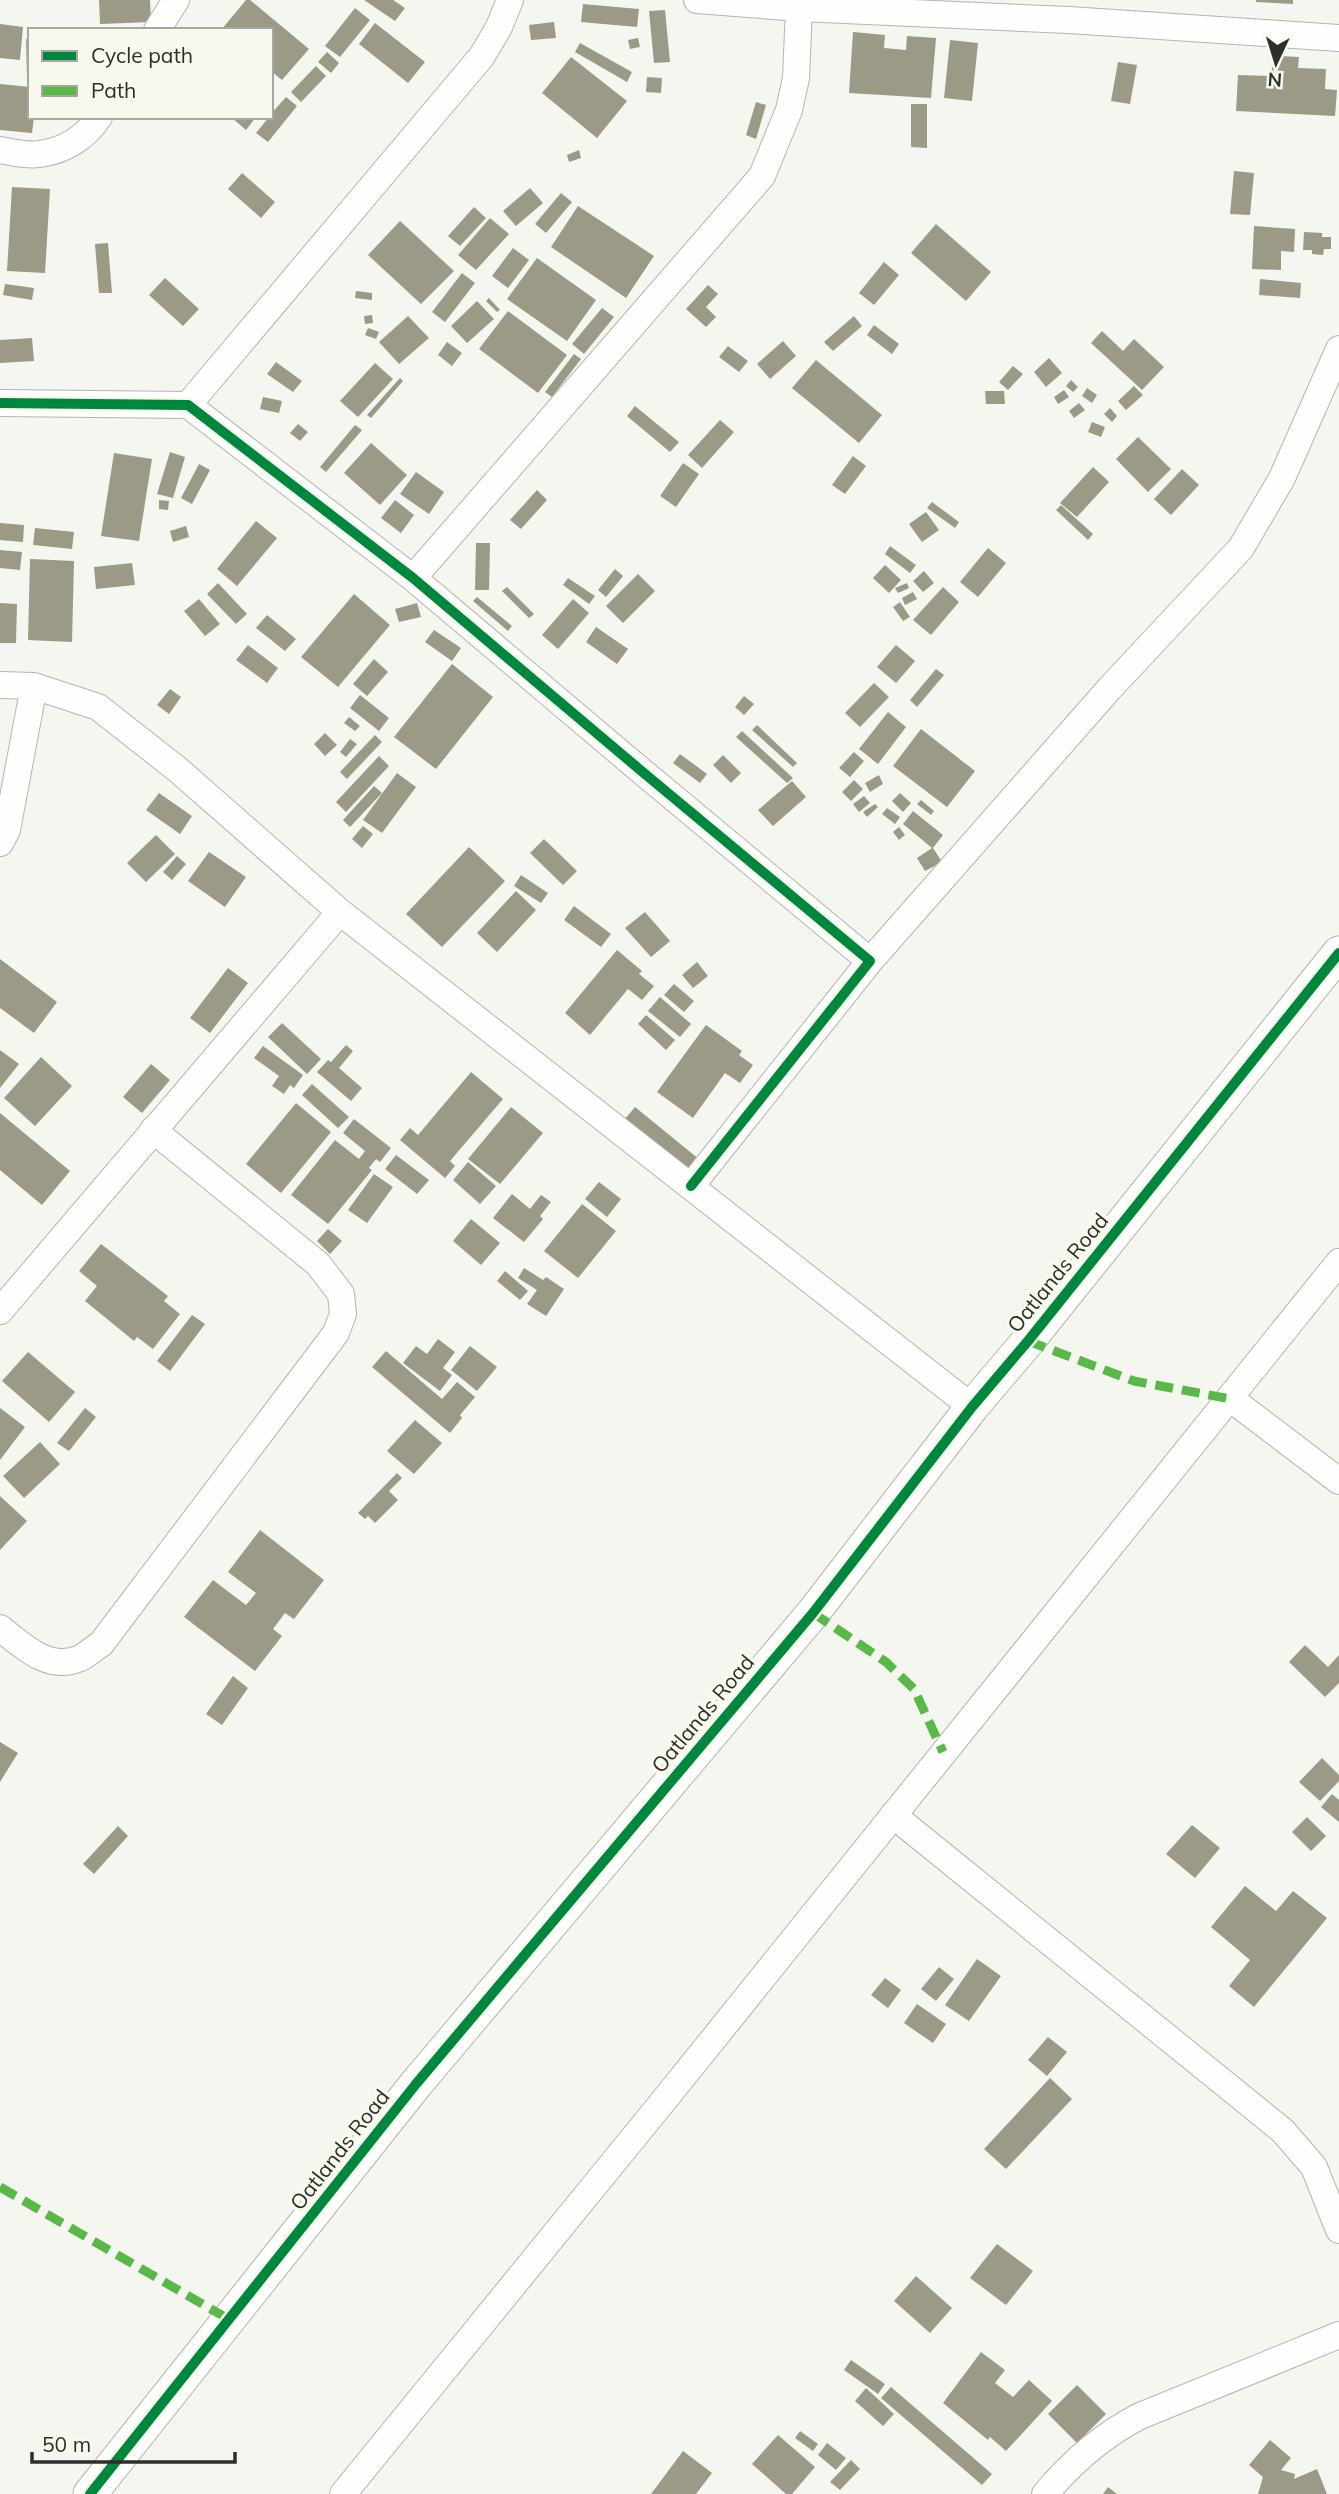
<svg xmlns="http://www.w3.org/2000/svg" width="1339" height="2494" viewBox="0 0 1339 2494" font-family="Mulish,sans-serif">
<rect width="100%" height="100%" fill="#f5f6f0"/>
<path fill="#9a9a87" d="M 99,0 L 150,0 L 151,22 L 100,24 Z
M 246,0 L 250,0 L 309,49 L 282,80 L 271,71 L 271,30 L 221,30 Z
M 364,0 L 393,0 L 405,8 L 395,21 Z
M 1256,0 L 1293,0 L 1293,4 L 1256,2 Z
M 583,4 L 639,9 L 637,27 L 581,22 Z
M 355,8 L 370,20 L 340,57 L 325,46 Z
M 665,10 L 670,62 L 654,63 L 649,11 Z
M 554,22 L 556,38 L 531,40 L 529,25 Z
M 375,23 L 425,62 L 408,83 L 359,44 Z
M 0,24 L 23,27 L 20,60 L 0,58 Z
M 853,32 L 885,35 L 884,48 L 906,50 L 907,36 L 936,38 L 931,98 L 849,93 Z
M 638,38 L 640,47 L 630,49 L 628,40 Z
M 26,39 L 30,39 L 30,78 L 27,78 Z
M 950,40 L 978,43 L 972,101 L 944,98 Z
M 580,43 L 632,72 L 627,82 L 575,52 Z
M 327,52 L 339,63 L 331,73 L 318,62 Z
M 1280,56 L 1299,57 L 1298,68 L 1326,69 L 1325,89 L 1337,90 L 1335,116 L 1236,111 L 1238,75 L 1271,76 L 1272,67 L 1279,68 Z
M 571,57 L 627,101 L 597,138 L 542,93 Z
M 1118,62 L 1137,65 L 1130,104 L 1111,101 Z
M 316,66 L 326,76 L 301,102 L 291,92 Z
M 647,77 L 662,78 L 661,93 L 646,92 Z
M 0,84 L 30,87 L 30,117 L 34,117 L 32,133 L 0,130 Z
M 286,97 L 297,106 L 268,142 L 256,133 L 269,117 L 271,117 L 271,114 Z
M 756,102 L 766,105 L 756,139 L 746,135 Z
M 911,104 L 927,104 L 927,148 L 911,147 Z
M 231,117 L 256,117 L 246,130 Z
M 579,150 L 581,158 L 569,162 L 567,155 Z
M 1234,171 L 1254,173 L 1250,215 L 1230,214 Z
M 242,173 L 275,202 L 261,218 L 228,189 Z
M 12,187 L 50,189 L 45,273 L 7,271 Z
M 530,188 L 543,203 L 516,226 L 503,211 Z
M 561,193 L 572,202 L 546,233 L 535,224 Z
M 578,206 L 654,256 L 626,298 L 551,247 Z
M 474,207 L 486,218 L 460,246 L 448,236 Z
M 490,218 L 509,234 L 476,270 L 458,255 Z
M 400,221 L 454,271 L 421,304 L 368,255 Z
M 936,224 L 991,272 L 966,301 L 911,253 Z
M 1254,226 L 1295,229 L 1294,252 L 1281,251 L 1281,270 L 1252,269 Z
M 1304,232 L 1322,233 L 1322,237 L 1331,237 L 1331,249 L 1324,249 L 1323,255 L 1312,254 L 1312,250 L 1303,250 Z
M 108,243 L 112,293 L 99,293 L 95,244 Z
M 513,248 L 529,260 L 508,288 L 492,276 Z
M 537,258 L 596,300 L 567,341 L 507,299 Z
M 884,262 L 899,275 L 874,305 L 859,293 Z
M 462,273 L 475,283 L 445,322 L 432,312 Z
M 165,278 L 199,309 L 183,326 L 149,295 Z
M 1260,279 L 1301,283 L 1300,298 L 1259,295 Z
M 5,284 L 34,288 L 32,300 L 3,295 Z
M 708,285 L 718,294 L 706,307 L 716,317 L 706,327 L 686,309 Z
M 356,291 L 372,293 L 372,300 L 355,298 Z
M 489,298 L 500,310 L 497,312 L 486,301 Z
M 477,301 L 494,319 L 467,343 L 451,326 Z
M 602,308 L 614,317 L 584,354 L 572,344 Z
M 508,311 L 567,355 L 538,393 L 479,349 Z
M 372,315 L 373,323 L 365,324 L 364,316 Z
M 408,316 L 429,338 L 399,364 L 379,342 Z
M 854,316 L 862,326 L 833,351 L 824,342 Z
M 874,325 L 899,344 L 892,354 L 867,335 Z
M 368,328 L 379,332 L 376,339 L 365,335 Z
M 1102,331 L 1123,351 L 1134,339 L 1164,367 L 1142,390 L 1091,343 Z
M 32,338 L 34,361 L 0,363 L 0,340 Z
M 783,341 L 796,356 L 770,379 L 757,364 Z
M 447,342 L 462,353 L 452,366 L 438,355 Z
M 728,346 L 748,361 L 739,372 L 719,357 Z
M 574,354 L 581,359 L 552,397 L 545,392 Z
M 1049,358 L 1062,373 L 1046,387 L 1034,372 Z
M 816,360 L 882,415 L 859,443 L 792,388 Z
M 276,362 L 302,381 L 293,392 L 267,374 Z
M 375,363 L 393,379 L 358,417 L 340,401 Z
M 1013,366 L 1023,374 L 1008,390 L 999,382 Z
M 400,378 L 403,381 L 371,418 L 367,415 Z
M 1071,380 L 1078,387 L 1073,392 L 1066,386 Z
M 1134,386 L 1143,395 L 1126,410 L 1118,401 Z
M 1087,388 L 1097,395 L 1092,403 L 1082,396 Z
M 1064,390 L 1069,397 L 1058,404 L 1054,397 Z
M 985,391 L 1004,391 L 1005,404 L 986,404 Z
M 263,397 L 282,401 L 279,413 L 260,409 Z
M 1079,403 L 1085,410 L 1074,418 L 1069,411 Z
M 635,406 L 679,442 L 670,452 L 627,416 Z
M 1110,408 L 1117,416 L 1112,422 L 1104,414 Z
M 720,420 L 734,432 L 702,468 L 688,455 Z
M 1092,422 L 1105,427 L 1101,437 L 1088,432 Z
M 298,424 L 308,432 L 300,441 L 290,433 Z
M 355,425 L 362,430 L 326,472 L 320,467 Z
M 1138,437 L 1171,469 L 1148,492 L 1116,459 Z
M 371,443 L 407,475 L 380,505 L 344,473 Z
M 170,452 L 185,457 L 173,498 L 157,494 Z
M 114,453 L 152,459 L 139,541 L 101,536 Z
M 853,456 L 866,466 L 845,494 L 832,485 Z
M 683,463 L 699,474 L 676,507 L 660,496 Z
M 199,464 L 210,470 L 192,504 L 181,498 Z
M 1093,467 L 1109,482 L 1077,517 L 1060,503 Z
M 1182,469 L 1199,485 L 1171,515 L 1154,499 Z
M 416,472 L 444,492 L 429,514 L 400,494 Z
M 537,490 L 547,500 L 521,529 L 510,520 Z
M 159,500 L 169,501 L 168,510 L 159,509 Z
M 395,500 L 414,515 L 401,533 L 381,518 Z
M 932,502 L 959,522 L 955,528 L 927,508 Z
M 1061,505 L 1093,534 L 1088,540 L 1056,510 Z
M 926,512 L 939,530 L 922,542 L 909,524 Z
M 256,521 L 277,538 L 237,586 L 217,569 Z
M 0,523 L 24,525 L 23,542 L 0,540 Z
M 186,526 L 189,537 L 173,542 L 170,531 Z
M 35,528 L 74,532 L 72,549 L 33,545 Z
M 476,543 L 490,543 L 489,590 L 475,590 Z
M 890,546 L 916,565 L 910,573 L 885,554 Z
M 988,548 L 1006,563 L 978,597 L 960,582 Z
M 0,550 L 22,552 L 20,570 L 0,568 Z
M 30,559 L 74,561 L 72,642 L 28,640 Z
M 132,563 L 135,585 L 96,589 L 94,567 Z
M 885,565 L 901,580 L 889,593 L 873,578 Z
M 615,569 L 623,576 L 606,597 L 598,590 Z
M 924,571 L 934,583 L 923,592 L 913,581 Z
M 638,574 L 655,591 L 623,623 L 606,606 Z
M 568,578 L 595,596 L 589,604 L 563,585 Z
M 218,583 L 247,614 L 236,624 L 207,594 Z
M 907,583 L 909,588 L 898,593 L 895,588 Z
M 507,587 L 534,614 L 529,618 L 502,591 Z
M 943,587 L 959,602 L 931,635 L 913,620 Z
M 913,592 L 917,599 L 905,605 L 902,598 Z
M 354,594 L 390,625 L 338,687 L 301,657 Z
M 477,597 L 512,626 L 508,631 L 473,601 Z
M 199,599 L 220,624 L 205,636 L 184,611 Z
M 573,599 L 589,613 L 558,649 L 542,635 Z
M 900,602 L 910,617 L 903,621 L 893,607 Z
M 0,603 L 17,604 L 16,643 L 0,643 Z
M 417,603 L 421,617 L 399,622 L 395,609 Z
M 267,615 L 296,639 L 285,651 L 256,628 Z
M 596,627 L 628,649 L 617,664 L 586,642 Z
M 434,630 L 461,648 L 452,661 L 425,642 Z
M 248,645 L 278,668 L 267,683 L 236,660 Z
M 896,645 L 915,661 L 896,683 L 877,667 Z
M 374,659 L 388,672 L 367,696 L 353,684 Z
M 452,664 L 493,697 L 436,769 L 394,737 Z
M 936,669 L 944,675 L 917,707 L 910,700 Z
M 874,683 L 889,697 L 860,727 L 845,713 Z
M 170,689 L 181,697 L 169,714 L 157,705 Z
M 360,695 L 389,718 L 379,731 L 350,708 Z
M 744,696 L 754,704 L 744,715 L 735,707 Z
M 888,712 L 906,727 L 878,764 L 859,749 Z
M 349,717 L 360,726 L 355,731 L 344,723 Z
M 757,725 L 797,763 L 793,767 L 752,730 Z
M 921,729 L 975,771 L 947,807 L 893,766 Z
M 742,731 L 793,778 L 787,783 L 736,737 Z
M 325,733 L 337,745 L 325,756 L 314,744 Z
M 375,735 L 382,742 L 347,779 L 340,772 Z
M 350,739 L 357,744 L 346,757 L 340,752 Z
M 854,752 L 864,761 L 850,777 L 839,768 Z
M 680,754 L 707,774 L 700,783 L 673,763 Z
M 723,755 L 741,773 L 731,783 L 713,765 Z
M 379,756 L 389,766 L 346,812 L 336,802 Z
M 397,773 L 416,787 L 382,833 L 363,820 Z
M 879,775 L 883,784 L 870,792 L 865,783 Z
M 854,780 L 863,789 L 851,801 L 842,792 Z
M 792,781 L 806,797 L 773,826 L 758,810 Z
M 374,786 L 382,793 L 350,827 L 343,820 Z
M 159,793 L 192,816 L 180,834 L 146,810 Z
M 900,793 L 911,803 L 903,812 L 892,801 Z
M 864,796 L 870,803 L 859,812 L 853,804 Z
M 921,800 L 934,811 L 931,815 L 917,804 Z
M 875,804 L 878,807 L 867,817 L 863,812 Z
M 887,808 L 900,817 L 895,824 L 882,814 Z
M 913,811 L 943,835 L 933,848 L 942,862 L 925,871 L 917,858 L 932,848 L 903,824 Z
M 363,826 L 373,834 L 362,848 L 352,839 Z
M 899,827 L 905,835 L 899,840 L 893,832 Z
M 156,835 L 175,854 L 146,882 L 127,863 Z
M 544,839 L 577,871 L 563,885 L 530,853 Z
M 469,847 L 505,881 L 442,947 L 406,914 Z
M 209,852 L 246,877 L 225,907 L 188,881 Z
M 177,856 L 186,864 L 172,880 L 163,872 Z
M 521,875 L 548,893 L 541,903 L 514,886 Z
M 516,891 L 536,910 L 497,952 L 477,933 Z
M 574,906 L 611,934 L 601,947 L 564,920 Z
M 645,912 L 670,941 L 651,957 L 625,928 Z
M 617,950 L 642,971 L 639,974 L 654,986 L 642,1000 L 628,989 L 590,1035 L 565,1013 Z
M 0,959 L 57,1002 L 34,1033 L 0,1008 Z
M 697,962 L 708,976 L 693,988 L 682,975 Z
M 228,968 L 248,983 L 210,1033 L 190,1018 Z
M 674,984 L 694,1001 L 684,1012 L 664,995 Z
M 660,997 L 691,1024 L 680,1037 L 648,1011 Z
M 646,1015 L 675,1040 L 666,1050 L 638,1024 Z
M 282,1023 L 321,1059 L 307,1074 L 268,1037 Z
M 706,1025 L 742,1051 L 739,1055 L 753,1065 L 740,1083 L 725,1073 L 693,1118 L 657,1092 Z
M 346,1045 L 353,1051 L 339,1068 L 362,1088 L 351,1101 L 317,1072 L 328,1060 L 331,1062 Z
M 263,1046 L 303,1075 L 294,1088 L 290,1085 L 284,1094 L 272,1086 L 279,1076 L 254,1058 Z
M 0,1050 L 19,1064 L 0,1088 Z
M 41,1057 L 72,1086 L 35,1126 L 4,1098 Z
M 151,1064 L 170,1080 L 142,1113 L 123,1097 Z
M 471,1072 L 503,1099 L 450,1161 L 455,1166 L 445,1178 L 400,1140 L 410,1128 L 418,1135 Z
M 312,1084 L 349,1117 L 338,1128 L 302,1095 Z
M 296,1103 L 331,1132 L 281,1193 L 246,1164 Z
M 511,1107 L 543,1133 L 500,1184 L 468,1159 Z
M 635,1107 L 700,1160 L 684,1179 L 619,1126 Z
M 0,1113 L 70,1171 L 42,1205 L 0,1170 Z
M 354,1119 L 391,1148 L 380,1162 L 376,1159 L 369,1168 L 372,1170 L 328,1224 L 291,1195 L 335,1140 L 359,1159 L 365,1151 L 343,1133 Z
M 396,1155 L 429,1180 L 417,1194 L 385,1169 Z
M 468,1162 L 496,1186 L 480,1204 L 453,1180 Z
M 374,1174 L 393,1187 L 367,1223 L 348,1210 Z
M 599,1182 L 621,1199 L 607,1217 L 585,1199 Z
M 512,1194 L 530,1209 L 541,1195 L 551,1202 L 540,1216 L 543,1219 L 524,1242 L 493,1218 Z
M 582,1204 L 616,1231 L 578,1278 L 544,1251 Z
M 471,1219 L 500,1243 L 481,1265 L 453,1241 Z
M 328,1229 L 342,1241 L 330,1254 L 317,1241 Z
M 101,1244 L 168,1296 L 164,1301 L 180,1314 L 153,1349 L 137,1337 L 134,1341 L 85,1301 L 97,1286 L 79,1271 Z
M 524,1268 L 543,1280 L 546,1277 L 564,1289 L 546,1316 L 527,1304 L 537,1290 L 518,1278 Z
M 505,1271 L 528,1291 L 520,1300 L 497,1281 Z
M 192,1315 L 205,1324 L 170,1371 L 157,1361 Z
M 438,1339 L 455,1352 L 443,1368 L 452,1375 L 440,1391 L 403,1363 L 416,1346 L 427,1354 Z
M 470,1346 L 497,1367 L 477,1391 L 451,1370 Z
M 386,1351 L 442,1399 L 457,1382 L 475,1397 L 460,1415 L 462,1418 L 450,1433 L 372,1367 Z
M 28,1352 L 75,1392 L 49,1422 L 2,1381 Z
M 0,1408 L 25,1427 L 0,1460 Z
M 85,1408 L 96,1417 L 69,1451 L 57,1443 Z
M 415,1420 L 442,1443 L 414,1474 L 387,1451 Z
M 40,1442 L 60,1464 L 24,1498 L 3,1476 Z
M 397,1473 L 402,1478 L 389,1491 L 398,1500 L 375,1523 L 368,1516 L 365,1519 L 358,1513 Z
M 0,1496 L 27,1521 L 0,1550 Z
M 260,1530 L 324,1580 L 294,1619 L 285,1613 L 273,1629 L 282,1636 L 255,1671 L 184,1617 L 213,1580 L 246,1605 L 256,1593 L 228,1572 Z
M 1305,1645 L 1328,1667 L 1339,1655 L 1339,1683 L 1325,1697 L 1289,1662 Z
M 233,1676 L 248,1688 L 222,1725 L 206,1714 Z
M 0,1742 L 18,1753 L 0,1782 Z
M 1322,1758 L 1339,1775 L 1339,1781 L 1320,1801 L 1299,1782 Z
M 1332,1794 L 1339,1800 L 1339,1822 L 1321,1807 Z
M 1307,1817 L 1326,1836 L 1311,1851 L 1292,1832 Z
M 1192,1825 L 1220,1848 L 1195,1878 L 1166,1854 Z
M 118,1826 L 128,1836 L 94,1874 L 83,1864 Z
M 1245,1886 L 1276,1911 L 1293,1891 L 1327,1918 L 1254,2007 L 1229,1986 L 1250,1960 L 1211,1927 Z
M 977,1959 L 1001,1976 L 969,2021 L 945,2005 Z
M 939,1967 L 954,1979 L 936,2001 L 921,1989 Z
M 885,1978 L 901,1990 L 888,2008 L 871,1995 Z
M 917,2004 L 946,2024 L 933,2043 L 904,2023 Z
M 1048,2037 L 1067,2052 L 1047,2076 L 1028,2060 Z
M 1050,2078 L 1072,2099 L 1006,2169 L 984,2149 Z
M 997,2244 L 1033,2271 L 1006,2305 L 970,2278 Z
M 916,2276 L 952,2308 L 930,2333 L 894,2301 Z
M 981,2352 L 1005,2370 L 995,2383 L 1013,2397 L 1029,2380 L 1052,2401 L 1006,2451 L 990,2437 L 988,2440 L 943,2403 Z
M 851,2360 L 885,2384 L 878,2394 L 844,2370 Z
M 1077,2385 L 1106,2414 L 1077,2443 L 1048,2414 Z
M 891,2387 L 992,2474 L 982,2485 L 881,2398 Z
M 866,2388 L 894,2414 L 883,2426 L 855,2401 Z
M 800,2431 L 818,2444 L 813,2451 L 795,2438 Z
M 778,2435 L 815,2467 L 792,2494 L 786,2494 L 752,2464 Z
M 1270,2440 L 1291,2458 L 1281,2470 L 1295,2474 L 1294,2479 L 1317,2469 L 1327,2494 L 1258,2494 L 1263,2477 L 1249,2465 Z
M 827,2443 L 846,2458 L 836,2470 L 818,2455 Z
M 683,2451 L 712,2473 L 696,2494 L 651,2494 Z
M 851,2460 L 860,2469 L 840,2490 L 830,2482 Z
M 1108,2487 L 1117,2494 L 1103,2494 Z"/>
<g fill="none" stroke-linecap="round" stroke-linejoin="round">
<defs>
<path id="minor" d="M 697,0 L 799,8 L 1069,20 L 1339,38
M 157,30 L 176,0
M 0,150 C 12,152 27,156 39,154 C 64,151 85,138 99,117
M 0,403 L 188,405 L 413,578 L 645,774 L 870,961 L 691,1186
M 188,405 L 482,56 L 499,27 L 510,0
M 413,578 L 762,176 L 789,110 L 796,78 L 799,8
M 0,685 L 34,686 L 98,707 L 177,769 L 340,912 L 972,1407
M 0,843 L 7,830 L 34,686
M 870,961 L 1110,688 L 1241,548 L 1282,478 L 1339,349
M 0,1311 L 340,912
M 1231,1399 L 1339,1481
M 0,1628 C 22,1645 47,1671 78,1659 C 86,1656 94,1648 101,1644 L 336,1333 L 343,1314 L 341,1294 L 318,1264 L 153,1130
M 893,1815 L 1283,2131 L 1314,2167 L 1339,2230
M 343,2494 L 665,2099 L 1339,1262
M 1045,2494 C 1072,2462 1103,2435 1140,2416 L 1339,2335"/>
<path id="tertiary" d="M 90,2494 L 416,2084 L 813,1613 L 972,1407 L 1028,1341 L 1339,953"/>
</defs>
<use href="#minor" stroke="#b4b4b0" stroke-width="28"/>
<use href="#tertiary" stroke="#b4b4b0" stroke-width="35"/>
<use href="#minor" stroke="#fefefd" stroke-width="26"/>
<use href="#tertiary" stroke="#fefefd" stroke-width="33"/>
<path stroke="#58b947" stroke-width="9" stroke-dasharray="18 9" stroke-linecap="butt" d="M 1028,1341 L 1134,1381 L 1231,1399
M 813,1613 L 886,1662 L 914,1689 L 943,1752
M 0,2187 L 230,2320"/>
<defs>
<path id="cycleway" d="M 0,403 L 188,405 L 413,578 L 645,774 L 870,961 L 691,1186
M 90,2494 L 416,2084 L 813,1613 L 972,1407 L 1028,1341 L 1339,953"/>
</defs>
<use href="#cycleway" stroke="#f7f8ee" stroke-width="15"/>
<use href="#cycleway" stroke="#00873e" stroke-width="10"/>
</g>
<g text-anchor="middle" stroke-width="7" stroke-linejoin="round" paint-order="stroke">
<g font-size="21" fill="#2e2e2a" stroke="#f7f8ee">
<text transform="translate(1058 1273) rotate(-51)" y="7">Oatlands Road</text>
<text transform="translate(703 1714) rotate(-50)" y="7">Oatlands Road</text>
<text transform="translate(340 2150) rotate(-52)" y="7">Oatlands Road</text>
</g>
</g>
<rect x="28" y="28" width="245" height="91" fill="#f7f8ee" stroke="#a7a7a0" stroke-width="2"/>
<rect x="42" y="51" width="35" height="10" fill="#00873e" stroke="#a7a7a0" stroke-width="2"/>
<text x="91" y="63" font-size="21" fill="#2e2e2a">Cycle path</text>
<rect x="42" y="86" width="35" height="10" fill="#58b947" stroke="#a7a7a0" stroke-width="2"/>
<text x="91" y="98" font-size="21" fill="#2e2e2a">Path</text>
<g transform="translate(1276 63) rotate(184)" stroke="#f7f8ee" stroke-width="5" paint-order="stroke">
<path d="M0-5L12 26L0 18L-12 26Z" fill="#2e2e2a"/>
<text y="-10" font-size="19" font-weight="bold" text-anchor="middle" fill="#2e2e2a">N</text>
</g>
<path d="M32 2452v10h203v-10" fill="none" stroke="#2e2e2a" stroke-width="3.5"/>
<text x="42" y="2452" font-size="21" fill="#2e2e2a" stroke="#f7f8ee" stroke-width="5" paint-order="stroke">50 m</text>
</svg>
